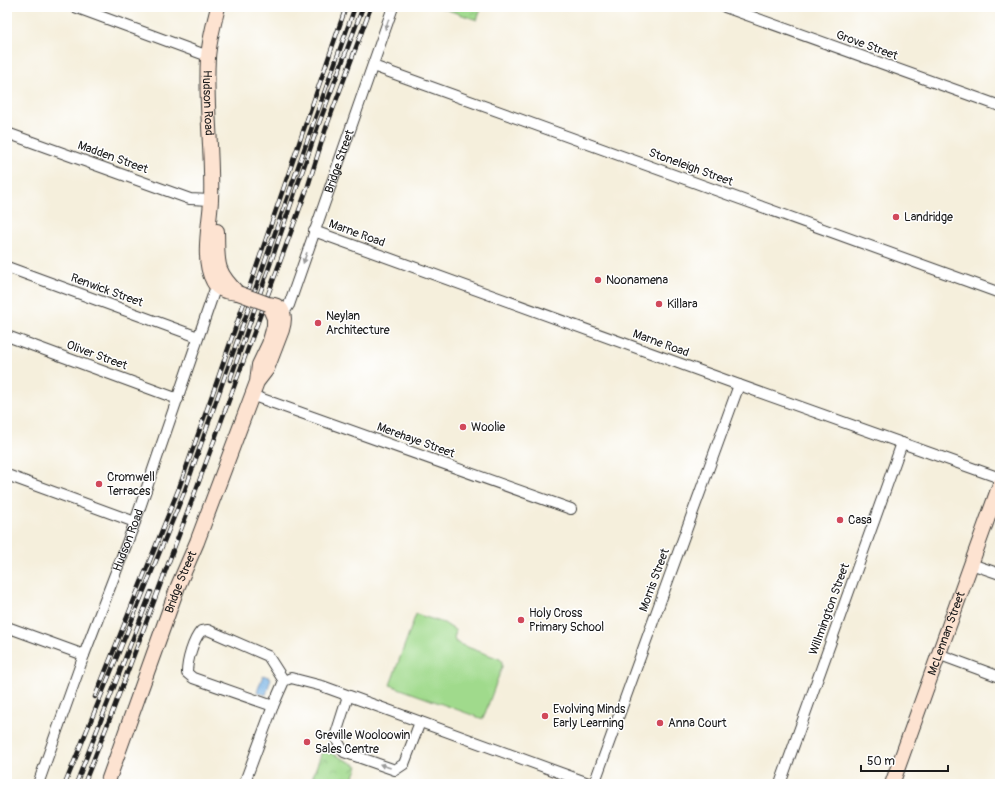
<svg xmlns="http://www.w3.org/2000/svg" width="1007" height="791" viewBox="0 0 1007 791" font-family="Pangolin,sans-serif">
<defs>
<pattern id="park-crowns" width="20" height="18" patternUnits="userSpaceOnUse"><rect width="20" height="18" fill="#a0da8c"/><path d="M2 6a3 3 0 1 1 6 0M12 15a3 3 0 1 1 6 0" fill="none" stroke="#89ba78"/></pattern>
</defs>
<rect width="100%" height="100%" fill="#fff"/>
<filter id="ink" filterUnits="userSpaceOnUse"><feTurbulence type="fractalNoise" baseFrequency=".025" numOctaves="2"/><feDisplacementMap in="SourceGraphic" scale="8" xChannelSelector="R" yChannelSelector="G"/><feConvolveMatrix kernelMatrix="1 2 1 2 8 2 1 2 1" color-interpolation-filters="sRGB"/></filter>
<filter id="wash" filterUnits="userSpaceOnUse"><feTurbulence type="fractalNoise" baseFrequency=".012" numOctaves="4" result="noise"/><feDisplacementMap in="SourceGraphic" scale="16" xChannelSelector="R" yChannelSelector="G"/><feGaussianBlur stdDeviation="0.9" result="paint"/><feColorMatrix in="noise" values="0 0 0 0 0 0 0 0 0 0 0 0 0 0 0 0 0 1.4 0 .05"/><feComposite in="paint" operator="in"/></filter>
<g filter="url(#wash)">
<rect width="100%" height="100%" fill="#f5efdc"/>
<path fill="#a0da8c" stroke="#5e7b54" d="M 416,614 L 444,623 L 456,631 L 454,638 L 455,641 L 459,644 L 500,659 L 502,662 L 502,667 L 483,719 L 390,685 Z"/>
<path fill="url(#park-crowns)" stroke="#5e7b54" d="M 439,7 L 482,7 L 477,20 Z
M 323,749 L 358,766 L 351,784 L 310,784 Z"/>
<path fill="#70ade2" stroke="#46647f" d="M 263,675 L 271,678 L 266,695 L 257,692 Z"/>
</g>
<g filter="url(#ink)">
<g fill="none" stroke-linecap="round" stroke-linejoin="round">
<defs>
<g id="street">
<path d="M 75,7 L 208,56"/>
<path d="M 725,7 L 1000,106"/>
<path d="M 373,66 L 1000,293"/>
<path d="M 7,133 L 190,199 L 211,200"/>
<path d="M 314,231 L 739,385 L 1000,478"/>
<path d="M 7,267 L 198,337"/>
<path id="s1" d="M 283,314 L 289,305 L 393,7"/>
<path d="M 7,336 L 178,399"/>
<path d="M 251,395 L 571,509"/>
<path d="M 7,475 L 135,522"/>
<path d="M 971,564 L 1000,574"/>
<path d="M 7,627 L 84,655"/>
<path d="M 938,654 L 1000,677"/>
<path d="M 348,696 L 335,737 L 344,752 L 395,770 L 404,764 L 420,722"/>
<path d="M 273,706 L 193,678 L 187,673 C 187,661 193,640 201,631 L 208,630 L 268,656 L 284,681"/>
<path id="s2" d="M 38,784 L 84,655 L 135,522 L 216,286"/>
<path d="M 244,784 L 273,706 L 284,681 L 291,678 L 322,686 L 591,784"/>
<path d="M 594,784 L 739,385"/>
<path d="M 780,784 L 902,443"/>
</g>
<g id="secondary">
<path id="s3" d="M 218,7 C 214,23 209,41 208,58 C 205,105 213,153 211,200 C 210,223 201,259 213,281 C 218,291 228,292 238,293"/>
<path d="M 217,231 C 218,262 214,270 238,293"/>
<path id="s4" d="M 107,784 L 178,586 L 197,542 L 257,382 L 259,365 L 269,344 L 274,326 L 274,318 L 268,304 C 285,305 286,317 282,330 L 267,369 L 257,382"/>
<path id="s5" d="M 892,784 L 1000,484"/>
</g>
</defs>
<use href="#street" stroke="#3d3c39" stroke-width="12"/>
<use href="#secondary" stroke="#3d3c39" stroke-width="16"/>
<use href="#street" stroke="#fff" stroke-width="10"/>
<use href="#secondary" stroke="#fde3d1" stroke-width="14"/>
<defs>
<path id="rail" d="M 230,380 L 318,126 L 363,7
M 95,697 L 179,488 L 217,381 L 346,7
M 65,784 L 185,490 L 313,124 L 355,7
M 76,784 L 151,592
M 84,784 L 112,713 L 194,495 L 308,186 L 326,128 L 371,7"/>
</defs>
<use href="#rail" stroke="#1c1c1c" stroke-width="4.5"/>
<use href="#rail" stroke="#fff" stroke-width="3" stroke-dasharray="9" stroke-linecap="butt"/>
<defs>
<path id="secondary-bridge" d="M 238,293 L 268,304"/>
</defs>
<use href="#secondary-bridge" stroke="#3d3c39" stroke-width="16" stroke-linecap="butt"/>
<use href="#secondary-bridge" stroke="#fde3d1" stroke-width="14"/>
</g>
<defs><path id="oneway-solid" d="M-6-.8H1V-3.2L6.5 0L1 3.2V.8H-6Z"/></defs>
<g fill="#999">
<use href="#oneway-solid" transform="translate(387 24) rotate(109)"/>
<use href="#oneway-solid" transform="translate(305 258) rotate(109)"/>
<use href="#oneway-solid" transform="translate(385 766) rotate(-160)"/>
</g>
</g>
<g fill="#d1495b" stroke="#fff" stroke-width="1.5">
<circle cx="896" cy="217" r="4"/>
<circle cx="598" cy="280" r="4"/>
<circle cx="659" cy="304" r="4"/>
<circle cx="318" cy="323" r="4"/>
<circle cx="463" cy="427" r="4"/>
<circle cx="99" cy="484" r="4"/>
<circle cx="840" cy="520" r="4"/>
<circle cx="521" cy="620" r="4"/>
<circle cx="545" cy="716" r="4"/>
<circle cx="660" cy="723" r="4"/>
<circle cx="307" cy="742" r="4"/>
</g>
<g text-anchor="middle" stroke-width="3" stroke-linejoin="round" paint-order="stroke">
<g font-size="12" fill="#1c1c1c" stroke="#fff">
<text transform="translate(867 45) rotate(20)" y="4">Grove Street</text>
<text dy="4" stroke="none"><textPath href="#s3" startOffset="97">Hudson Road</textPath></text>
<text transform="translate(113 157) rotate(20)" y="4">Madden Street</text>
<text dy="4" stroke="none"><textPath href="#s1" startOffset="163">Bridge Street</textPath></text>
<text transform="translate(691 167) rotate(20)" y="4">Stoneleigh Street</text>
<text transform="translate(357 233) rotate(20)" y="4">Marne Road</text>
<text transform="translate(107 290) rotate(20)" y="4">Renwick Street</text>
<text transform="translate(661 343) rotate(20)" y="4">Marne Road</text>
<text transform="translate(97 355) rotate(20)" y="4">Oliver Street</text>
<text transform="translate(416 440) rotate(20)" y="4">Merehaye Street</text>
<text dy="4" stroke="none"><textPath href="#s2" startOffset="260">Hudson Road</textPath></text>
<text transform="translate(654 580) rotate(-70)" y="4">Morris Street</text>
<text dy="4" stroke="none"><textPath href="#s4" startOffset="215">Bridge Street</textPath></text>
<text transform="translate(829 609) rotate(-70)" y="4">Willmington Street</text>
<text dy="4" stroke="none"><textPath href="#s5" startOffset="160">McLennan Street</textPath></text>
</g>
<g font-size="12" fill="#1c1c1c" stroke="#fff" text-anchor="start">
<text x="904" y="221">Landridge</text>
<text x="606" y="284">Noonamena</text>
<text x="667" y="308">Killara</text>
<text x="326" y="320">Neylan<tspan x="326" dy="14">Architecture</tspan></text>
<text x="471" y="431">Woolie</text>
<text x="107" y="481">Cromwell<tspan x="107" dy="14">Terraces</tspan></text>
<text x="848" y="524">Casa</text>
<text x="529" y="617">Holy Cross<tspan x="529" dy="14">Primary School</tspan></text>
<text x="553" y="713">Evolving Minds<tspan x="553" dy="14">Early Learning</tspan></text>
<text x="668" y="727">Anna Court</text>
<text x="315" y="739">Greville Wooloowin<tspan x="315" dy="14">Sales Centre</tspan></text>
</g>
</g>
<rect width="1007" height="791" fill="none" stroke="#fff" stroke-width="24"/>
<path d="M861 765v6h87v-6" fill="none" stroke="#1c1c1c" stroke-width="2"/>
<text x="867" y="765" font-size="12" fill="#1c1c1c" stroke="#ffffff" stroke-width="3" paint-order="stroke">50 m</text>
</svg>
